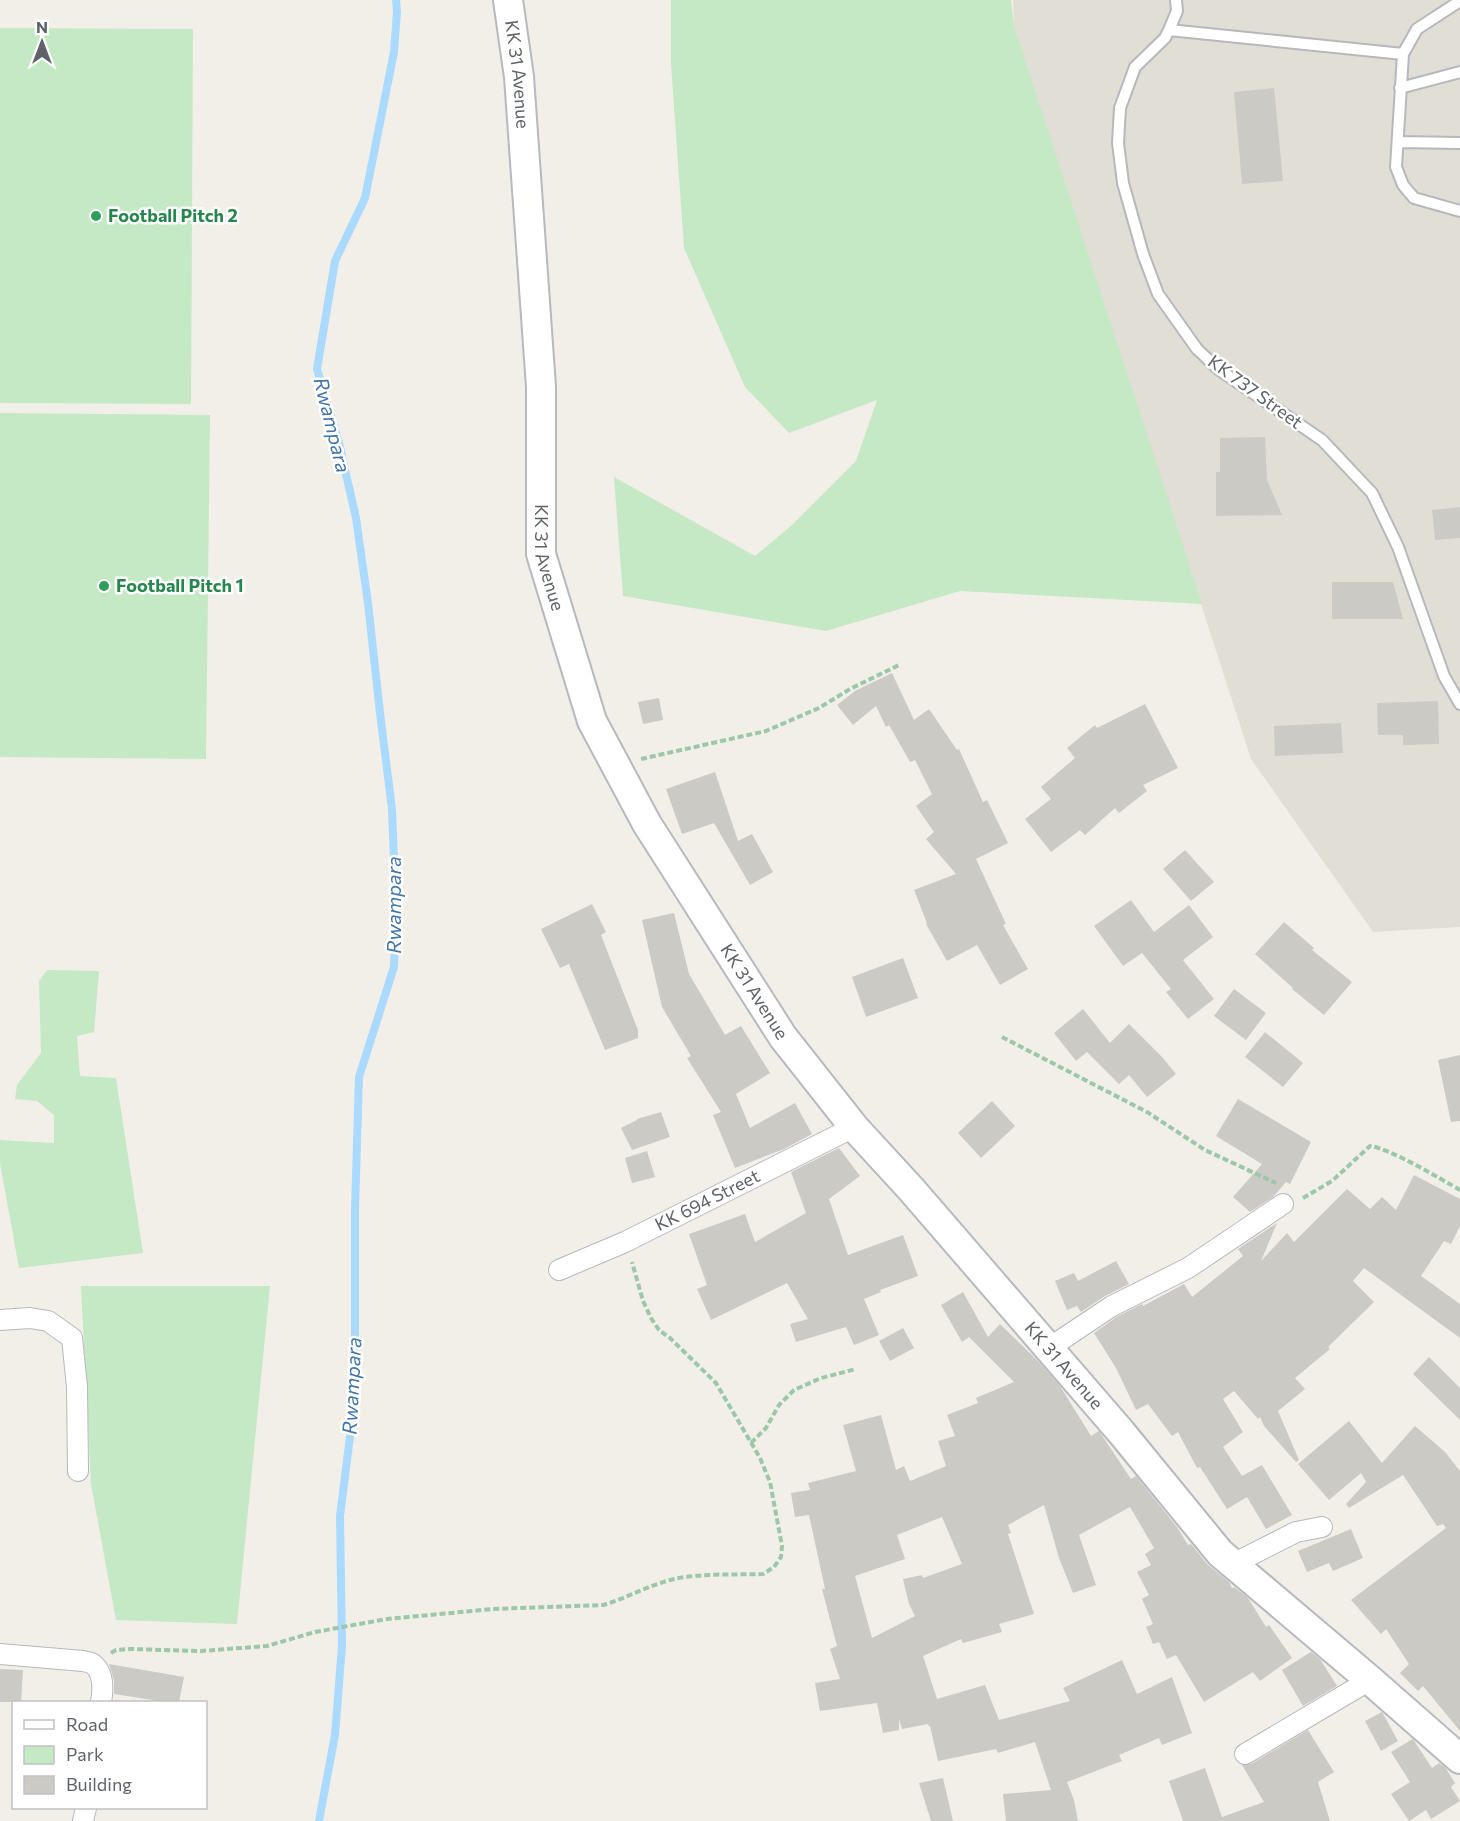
<svg xmlns="http://www.w3.org/2000/svg" width="1460" height="1821" viewBox="0 0 1460 1821" font-family="Commissioner,sans-serif">
<rect width="100%" height="100%" fill="#f1efe8"/>
<path fill="#e1ded6" d="M 1013,0 L 1460,0 L 1460,927 L 1373,932 L 1251,759 L 1014,25 Z"/>
<path fill="#c5e8c5" d="M 671,0 L 1011,0 L 1014,25 L 1202,604 L 960,591 L 826,631 L 623,596 L 614,477 L 755,556 L 792,525 L 856,461 L 877,400 L 789,433 L 745,387 L 684,248 L 671,64 Z
M 0,28 L 193,29 L 191,404 L 0,403 Z
M 0,413 L 210,415 L 206,759 L 0,757 Z
M 47,970 L 99,971 L 94,1032 L 77,1036 L 80,1076 L 116,1078 L 143,1253 L 19,1268 L 0,1163 L 0,1140 L 54,1143 L 54,1115 L 37,1101 L 15,1099 L 17,1085 L 41,1053 L 39,981 Z
M 81,1286 L 270,1286 L 237,1624 L 116,1620 L 91,1484 Z"/>
<g fill="none" stroke-linecap="round" stroke-linejoin="round">
<path stroke="#aadaff" stroke-width="8" d="M 319,1821 L 335,1735 L 342,1646 L 340,1516 L 355,1397 L 355,1209 L 359,1077 L 394,967 L 396,910 L 392,809 L 380,713 L 368,603 L 356,518 L 339,443 L 317,369 L 335,261 L 365,198 L 394,52 L 397,11 L 396,0"/>
</g>
<path fill="#cccac5" fill-rule="evenodd" d="M 1274,88 L 1283,181 L 1242,184 L 1234,92 Z
M 1265,437 L 1267,480 L 1282,515 L 1216,516 L 1216,472 L 1220,472 L 1220,438 Z
M 1460,507 L 1460,538 L 1435,540 L 1432,510 Z
M 1332,582 L 1393,582 L 1403,619 L 1332,619 Z
M 892,673 L 914,720 L 929,709 L 957,750 L 959,749 L 983,802 L 987,800 L 1008,843 L 976,859 L 1006,924 L 1003,925 L 1028,969 L 1000,985 L 977,945 L 947,961 L 926,924 L 927,923 L 914,890 L 956,874 L 926,839 L 934,832 L 916,806 L 932,794 L 915,760 L 910,762 L 889,725 L 886,727 L 876,706 L 853,725 L 837,705 L 855,691 Z
M 659,698 L 663,720 L 643,724 L 638,702 Z
M 1438,701 L 1439,744 L 1403,745 L 1403,735 L 1378,735 L 1377,703 Z
M 1145,704 L 1178,768 L 1143,785 L 1147,791 L 1119,813 L 1115,808 L 1085,835 L 1080,830 L 1051,852 L 1025,819 L 1051,799 L 1041,787 L 1075,758 L 1067,748 L 1095,725 L 1097,728 Z
M 1341,723 L 1343,753 L 1275,756 L 1274,726 Z
M 715,772 L 738,841 L 752,834 L 773,872 L 750,885 L 714,823 L 682,834 L 666,789 Z
M 1185,850 L 1214,882 L 1191,901 L 1163,869 Z
M 1131,900 L 1154,932 L 1189,905 L 1213,937 L 1183,960 L 1214,999 L 1188,1019 L 1166,992 L 1171,989 L 1142,953 L 1123,966 L 1094,926 Z
M 592,904 L 606,932 L 601,935 L 638,1030 L 638,1038 L 605,1050 L 569,964 L 560,968 L 541,929 Z
M 674,913 L 689,974 L 725,1035 L 741,1026 L 770,1073 L 736,1094 L 750,1128 L 795,1103 L 812,1134 L 784,1149 L 735,1168 L 713,1115 L 721,1112 L 687,1058 L 691,1056 L 662,1007 L 642,920 Z
M 1284,922 L 1314,948 L 1312,950 L 1352,982 L 1324,1015 L 1292,989 L 1293,988 L 1255,954 Z
M 903,958 L 918,998 L 866,1017 L 852,977 Z
M 1234,989 L 1266,1013 L 1246,1040 L 1214,1016 Z
M 1083,1009 L 1110,1043 L 1129,1024 L 1162,1057 L 1176,1074 L 1147,1097 L 1129,1075 L 1119,1084 L 1087,1052 L 1076,1061 L 1054,1033 Z
M 1265,1032 L 1303,1063 L 1283,1087 L 1245,1057 Z
M 1460,1055 L 1460,1121 L 1451,1122 L 1438,1060 Z
M 1238,1099 L 1311,1142 L 1290,1184 L 1286,1182 L 1273,1197 L 1250,1212 L 1233,1197 L 1262,1164 L 1216,1136 Z
M 992,1101 L 1015,1126 L 981,1158 L 958,1133 Z
M 661,1112 L 670,1137 L 632,1150 L 621,1128 L 637,1120 L 637,1119 Z
M 839,1148 L 860,1176 L 829,1199 L 848,1255 L 903,1235 L 918,1276 L 880,1290 L 881,1292 L 864,1299 L 879,1335 L 854,1345 L 846,1327 L 796,1342 L 790,1324 L 808,1319 L 787,1283 L 711,1320 L 697,1289 L 707,1285 L 689,1234 L 745,1214 L 755,1242 L 806,1213 L 791,1172 Z
M 647,1151 L 655,1177 L 632,1183 L 625,1158 Z
M 1414,1175 L 1460,1199 L 1460,1226 L 1451,1244 L 1444,1241 L 1421,1276 L 1460,1304 L 1460,1338 L 1364,1268 L 1353,1281 L 1374,1302 L 1328,1347 L 1330,1349 L 1295,1378 L 1305,1389 L 1278,1411 L 1299,1460 L 1296,1462 L 1264,1426 L 1260,1417 L 1258,1419 L 1234,1391 L 1223,1399 L 1243,1432 L 1223,1447 L 1242,1476 L 1262,1465 L 1292,1515 L 1266,1529 L 1247,1497 L 1227,1509 L 1200,1467 L 1197,1468 L 1178,1432 L 1172,1436 L 1148,1404 L 1136,1410 L 1116,1368 L 1094,1333 L 1118,1316 L 1142,1304 L 1143,1306 L 1184,1284 L 1192,1297 L 1243,1256 L 1238,1249 L 1277,1223 L 1261,1261 L 1287,1233 L 1294,1242 L 1347,1189 L 1370,1209 L 1382,1197 L 1396,1210 Z
M 1116,1261 L 1129,1284 L 1105,1296 L 1081,1312 L 1077,1306 L 1067,1310 L 1055,1281 L 1074,1273 L 1078,1281 Z
M 963,1292 L 988,1337 L 1000,1324 L 1040,1363 L 1060,1386 L 1091,1436 L 1099,1431 L 1131,1479 L 1136,1476 L 1177,1527 L 1188,1545 L 1191,1544 L 1207,1564 L 1229,1582 L 1232,1588 L 1234,1587 L 1248,1598 L 1266,1627 L 1269,1625 L 1292,1658 L 1260,1681 L 1253,1672 L 1204,1702 L 1176,1655 L 1167,1659 L 1159,1642 L 1153,1644 L 1146,1627 L 1153,1624 L 1142,1599 L 1149,1595 L 1137,1572 L 1151,1565 L 1145,1554 L 1154,1548 L 1130,1507 L 1079,1535 L 1096,1585 L 1073,1593 L 1059,1558 L 1044,1505 L 1008,1525 L 1011,1533 L 1008,1534 L 1034,1614 L 999,1624 L 1002,1632 L 963,1643 L 961,1639 L 923,1656 L 937,1699 L 985,1685 L 999,1720 L 1070,1701 L 1063,1688 L 1122,1660 L 1137,1694 L 1172,1677 L 1192,1733 L 1162,1745 L 1159,1738 L 1119,1755 L 1122,1761 L 1067,1782 L 1074,1800 L 1078,1821 L 1006,1821 L 1003,1794 L 1051,1790 L 1035,1742 L 998,1753 L 996,1749 L 938,1761 L 930,1726 L 929,1726 L 928,1724 L 902,1729 L 899,1719 L 899,1730 L 883,1733 L 877,1703 L 820,1711 L 815,1683 L 840,1679 L 830,1649 L 837,1646 L 822,1589 L 825,1589 L 809,1515 L 795,1517 L 791,1493 L 810,1490 L 808,1483 L 856,1471 L 843,1425 L 881,1415 L 896,1470 L 904,1466 L 910,1481 L 946,1466 L 938,1441 L 955,1436 L 947,1415 L 978,1403 L 976,1398 L 1014,1382 L 969,1337 L 962,1342 L 941,1305 ZM 942,1517 L 962,1564 L 923,1578 L 922,1575 L 903,1579 L 909,1604 L 915,1616 L 872,1638 L 855,1576 L 905,1559 L 897,1535 Z
M 903,1328 L 914,1348 L 890,1361 L 879,1341 Z
M 1429,1357 L 1460,1388 L 1460,1420 L 1413,1374 Z
M 1349,1421 L 1382,1463 L 1415,1426 L 1445,1452 L 1460,1471 L 1460,1731 L 1423,1686 L 1418,1691 L 1400,1673 L 1409,1664 L 1386,1629 L 1381,1634 L 1351,1600 L 1446,1528 L 1443,1524 L 1437,1526 L 1403,1475 L 1349,1508 L 1346,1504 L 1366,1482 L 1361,1473 L 1329,1500 L 1298,1464 Z
M 1351,1529 L 1363,1558 L 1333,1571 L 1329,1563 L 1307,1572 L 1298,1551 Z
M 1311,1652 L 1320,1659 L 1337,1686 L 1303,1706 L 1282,1670 Z
M 109,1664 L 184,1677 L 179,1702 L 166,1702 L 114,1694 L 114,1680 Z
M 0,1669 L 23,1670 L 21,1702 L 0,1702 Z
M 1382,1712 L 1398,1741 L 1381,1751 L 1365,1721 Z
M 1308,1730 L 1334,1772 L 1318,1782 L 1330,1821 L 1183,1821 L 1169,1781 L 1205,1768 L 1222,1817 L 1264,1802 L 1242,1765 L 1251,1764 Z
M 1413,1739 L 1432,1768 L 1439,1763 L 1445,1767 L 1455,1783 L 1451,1787 L 1460,1801 L 1431,1819 L 1426,1810 L 1409,1821 L 1391,1794 L 1410,1782 L 1391,1752 Z
M 943,1778 L 953,1821 L 931,1821 L 919,1783 Z"/>
<g fill="none" stroke-linecap="round" stroke-linejoin="round">
<defs>
<path id="lane" d="M 1176,0 L 1177,11 L 1169,30 L 1165,38 L 1135,67 L 1120,108 L 1118,143 L 1123,183 L 1143,254 L 1158,294 L 1197,349 L 1218,369 L 1322,440 L 1372,493 L 1398,547 L 1444,676 L 1460,704
M 1460,1 L 1417,29 L 1403,54 L 1396,167 L 1403,185 L 1414,198 L 1460,211
M 1169,30 L 1403,54
M 1400,88 L 1460,72
M 1398,142 L 1460,143"/>
<g id="street">
<path id="s1" d="M 559,1270 L 625,1242 L 854,1127"/>
<path d="M 0,1320 L 30,1318 L 48,1321 L 72,1338 L 77,1387 L 78,1471"/>
<path d="M 1049,1348 L 1112,1306 L 1188,1268 L 1283,1204"/>
<path d="M 1233,1564 L 1296,1532 L 1322,1527"/>
<path d="M 0,1654 L 83,1661 C 86,1662 90,1662 93,1664 C 104,1673 103,1691 101,1702"/>
<path d="M 1245,1754 L 1370,1680"/>
<path d="M 83,1821 L 86,1808"/>
</g>
<g id="secondary">
<path id="s2" d="M 508,0 L 519,77 L 541,387 L 541,554 L 592,721 L 647,824 L 783,1037 L 854,1127 L 911,1189 L 1121,1432 L 1220,1553 L 1370,1680 L 1460,1759"/>
</g>
</defs>
<use href="#lane" stroke="#b5b8bc" stroke-width="14"/>
<use href="#street" stroke="#b5b8bc" stroke-width="22"/>
<use href="#secondary" stroke="#b6babf" stroke-width="32"/>
<path stroke="#9cc7a9" stroke-width="4" stroke-dasharray="6 3" stroke-linecap="butt" d="M 641,759 L 766,731 L 819,708 L 850,689 L 899,665
M 1002,1037 L 1147,1112 L 1205,1150 L 1276,1183
M 1303,1198 L 1332,1181 L 1370,1146 C 1389,1148 1441,1179 1460,1190
M 751,1443 L 766,1428 L 779,1405 L 794,1390 L 821,1378 L 856,1369
M 111,1653 L 116,1650 L 130,1649 L 201,1651 L 267,1646 L 315,1632 L 387,1619 L 493,1609 L 603,1605 C 627,1598 649,1585 674,1579 C 702,1573 734,1575 763,1574 L 774,1567 L 781,1557 L 782,1546 L 770,1482 L 760,1458 L 716,1383 L 670,1338 L 659,1330 L 651,1318 L 643,1301 L 632,1262"/>
<use href="#lane" stroke="#fff" stroke-width="10"/>
<use href="#street" stroke="#fff" stroke-width="20"/>
<use href="#secondary" stroke="#fff" stroke-width="28"/>
</g>
<g fill="#2e9e5b" stroke="#fff" stroke-width="2">
<circle cx="96" cy="216" r="6"/>
<circle cx="104" cy="586" r="6"/>
</g>
<g text-anchor="middle" stroke-width="5" stroke-linejoin="round" paint-order="stroke">
<g font-size="18" fill="#5f6368" stroke="#fff">
<text dy="6" stroke="none"><textPath href="#s2" startOffset="75">KK 31 Avenue</textPath></text>
<text transform="translate(1255 392) rotate(36)" y="6">KK 737 Street</text>
<text dy="6" stroke="none"><textPath href="#s2" startOffset="560">KK 31 Avenue</textPath></text>
<text dy="6" stroke="none"><textPath href="#s2" startOffset="1046">KK 31 Avenue</textPath></text>
<text dy="6" stroke="none"><textPath href="#s1" startOffset="164">KK 694 Street</textPath></text>
<text dy="6" stroke="none"><textPath href="#s2" startOffset="1532">KK 31 Avenue</textPath></text>
</g>
<g font-size="18" font-weight="bold" fill="#27864d" stroke="#fff" text-anchor="start">
<text x="108" y="222">Football Pitch 2</text>
<text x="116" y="592">Football Pitch 1</text>
</g>
<g font-size="20" font-style="italic" fill="#4174aa" stroke="#fff">
<text transform="translate(332 425) rotate(76)" y="7">Rwampara</text>
<text transform="translate(394 905) rotate(-90)" y="7">Rwampara</text>
<text transform="translate(352 1386) rotate(-87)" y="7">Rwampara</text>
</g>
</g>
<rect x="12" y="1701" width="195" height="108" fill="#ffffff" stroke="#bfc1c3" stroke-width="1.5"/>
<rect x="24" y="1720" width="30" height="9" fill="#ffffff" stroke="#bfc1c3" stroke-width="1.5"/>
<text x="66" y="1731" font-size="18" fill="#5f6368">Road</text>
<rect x="24" y="1746" width="30" height="18" fill="#c5e8c5" stroke="#bfc1c3" stroke-width="1.5"/>
<text x="66" y="1761" font-size="18" fill="#5f6368">Park</text>
<rect x="24" y="1776" width="30" height="18" fill="#cccac5" stroke="#bfc1c3" stroke-width="1.5"/>
<text x="66" y="1791" font-size="18" fill="#5f6368">Building</text>
<g transform="translate(42 42)" stroke="#ffffff" stroke-width="4.5" paint-order="stroke">
<path d="M0-4.5L10 22L0 15L-10 22Z" fill="#5f6368"/>
<text y="-9" font-size="16" font-weight="bold" text-anchor="middle" fill="#5f6368">N</text>
</g>
</svg>
